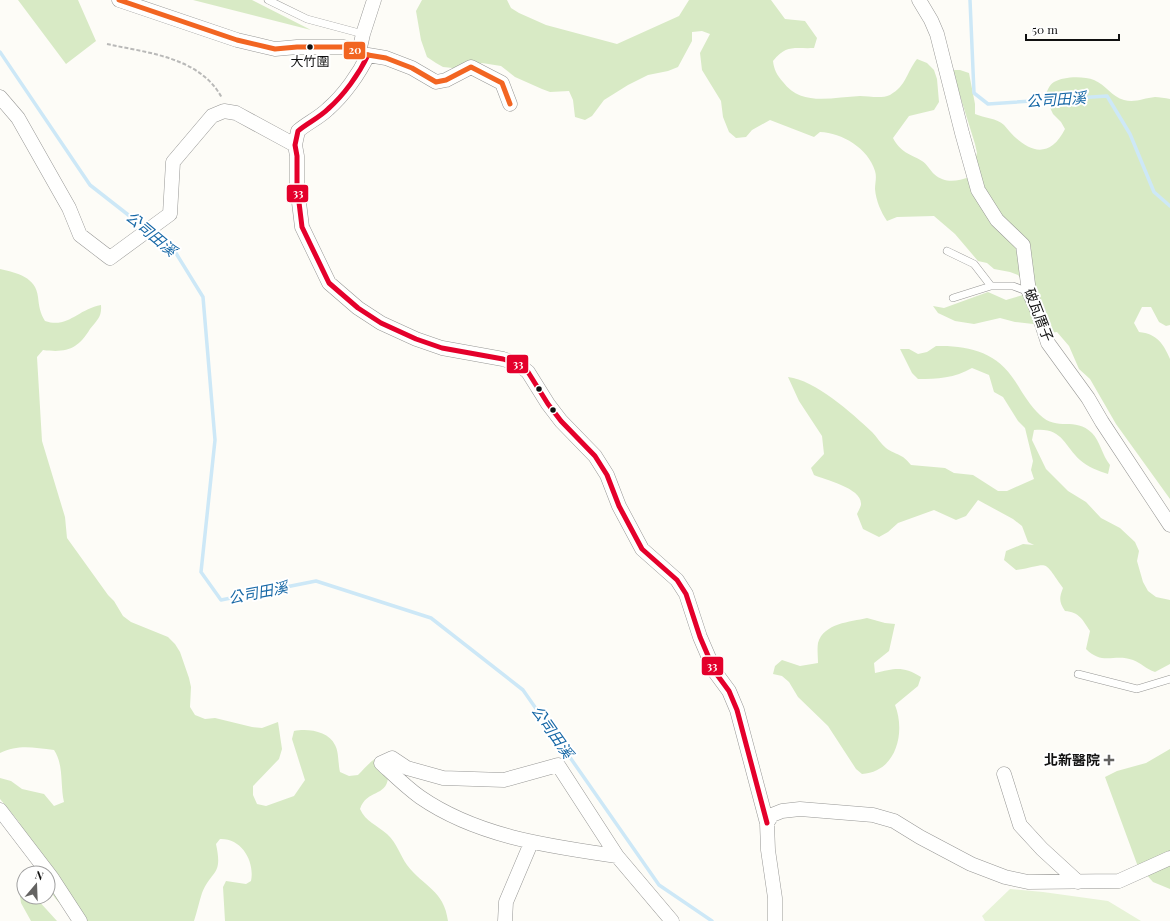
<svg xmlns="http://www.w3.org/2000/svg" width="1170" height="921" viewBox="0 0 1170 921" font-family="'Playfair Display','Noto Sans TC',serif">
<rect width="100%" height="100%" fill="#fdfcf7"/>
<path fill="#e7f3d7" d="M 1010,889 L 1043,892 L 1108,901 L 1141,921 L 985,921 L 982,916 Z"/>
<path fill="#d8eac5" d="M 18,0 L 78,0 L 96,41 L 66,64 Z
M 193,0 L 252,0 L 311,30 Z
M 422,0 L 507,0 L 511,8 L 519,13 L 546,25 L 617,44 L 679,16 L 689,0 L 771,0 L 785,19 L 805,21 L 817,38 L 814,48 C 794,49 787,44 773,61 C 774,70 777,75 783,82 C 801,107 833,97 860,96 C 869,96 881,99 890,95 C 907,85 906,73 917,59 L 927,63 L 934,70 L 937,79 L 939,102 L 934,110 L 909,116 L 893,138 C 901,153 909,153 922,161 C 927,164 930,170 934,174 C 945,184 958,181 969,177 L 977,153 L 975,144 L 952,70 L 960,70 L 969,73 L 975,104 L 975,114 C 984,118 997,118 1004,125 C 1006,127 1008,130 1010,132 C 1029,153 1050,159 1065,129 L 1061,122 L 1053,114 L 1045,97 C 1047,91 1049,85 1054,82 C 1064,76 1084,76 1094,80 C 1106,85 1112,97 1124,100 C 1135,103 1144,98 1155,97 C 1159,97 1165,98 1170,99 L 1170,325 L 1166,326 L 1159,322 L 1151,307 L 1142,307 L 1134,323 L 1139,332 C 1157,334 1163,343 1170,359 L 1170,499 L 1116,424 L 1090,379 L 1079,369 L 1069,346 L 1057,332 L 1049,333 L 1033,324 L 1015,322 L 1000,318 L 974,324 L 955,321 L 938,313 L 933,306 L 944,308 L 988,292 L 1006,300 L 1023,295 L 1030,290 L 1018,275 L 1010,272 L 994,269 L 987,263 L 978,261 L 955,234 L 934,216 L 897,217 L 887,221 C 881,212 876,201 875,189 C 875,183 877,177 875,171 C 868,148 842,133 820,132 L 814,137 L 770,120 L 752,130 L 746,137 L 736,138 L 729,132 L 723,117 L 721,101 L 702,70 L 700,53 L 710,34 L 702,31 L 692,32 L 692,41 L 678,67 L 668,71 L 648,75 L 628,85 L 604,100 L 592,116 L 585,120 L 575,117 L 573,100 L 569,91 L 550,92 L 542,89 L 515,77 L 501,66 L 482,63 L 472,67 L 453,68 L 443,67 L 436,63 L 427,57 L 421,40 L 416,11 Z
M 0,269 C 17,273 36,277 38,297 C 39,306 40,313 45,321 C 68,329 78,309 101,305 C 102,317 97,320 90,329 C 78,349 67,353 43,350 L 37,357 L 42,441 L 65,517 L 67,538 L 108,595 L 114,601 L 123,616 L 131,622 L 168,637 L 175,644 L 180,652 L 189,678 L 191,687 L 190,707 L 195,715 L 205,719 L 215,718 L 252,727 L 262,728 L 278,722 L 282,749 L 279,759 L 253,786 L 253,795 L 257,804 L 266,806 L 294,796 L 305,780 L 292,739 L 294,731 C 307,728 329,731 335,745 C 339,752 338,764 340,772 L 349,776 L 358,775 C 367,766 372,758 385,755 C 386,762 389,771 388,778 C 386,797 367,789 360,809 C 366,822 377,825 387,834 C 397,843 400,855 407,865 C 424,887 444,890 448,921 L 225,921 L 223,887 L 226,881 L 246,884 L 251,881 C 255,862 242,838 220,839 L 216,844 C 223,876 212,869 202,893 C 199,902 197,912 194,921 L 81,921 L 63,907 L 55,898 L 48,887 L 48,873 L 41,873 L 19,822 L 0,799 L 0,778 L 11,781 L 22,789 L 44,794 L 54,806 L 64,802 C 60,785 64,765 54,750 C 34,748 19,744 0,753 Z
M 936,346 C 968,345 997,352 1015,381 C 1022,392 1030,406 1040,415 C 1057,432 1075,416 1092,433 C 1100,441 1102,455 1110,465 L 1108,474 C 1098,471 1088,467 1080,460 C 1064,445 1062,427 1034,430 L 1032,440 L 1046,469 L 1068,491 L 1086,502 L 1101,518 L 1120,528 L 1135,542 L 1139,551 L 1137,561 L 1143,582 L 1148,591 L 1156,597 L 1170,600 L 1170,664 L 1155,672 C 1146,669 1141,663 1133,660 C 1114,653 1103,666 1086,649 L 1090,631 C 1083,620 1079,612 1065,611 C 1059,602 1059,598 1063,588 C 1041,557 1051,565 1016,570 L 1004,560 L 1006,551 L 1023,544 L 1034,545 L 1028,542 L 1022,526 L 1013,519 L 978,500 L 966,516 L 956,520 L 934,510 L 898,523 L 888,532 L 879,537 L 863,529 L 857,514 C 858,512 860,508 861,505 C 863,488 825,480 814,475 L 811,468 L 824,454 L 822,436 L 799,401 L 788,377 C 815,380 852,413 872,432 C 877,437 881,444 886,448 C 897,456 902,453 911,465 L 945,468 L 954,473 L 973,475 L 998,491 L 1007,491 L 1034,479 L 1031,470 L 1033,461 L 1025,428 L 1018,421 L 1003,397 L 994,392 L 989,375 L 972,368 C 955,378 937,379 918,379 L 912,373 L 900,349 L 909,349 L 918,354 L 927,352 Z
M 867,618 L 885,623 L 895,624 L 889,651 L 874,663 L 875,673 C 894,669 902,665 921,677 L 918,686 L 895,705 C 906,733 896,772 862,774 L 856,769 L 828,726 L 798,697 L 789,682 L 782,676 L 773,674 L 775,666 L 782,660 L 800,666 L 818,663 C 818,657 817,649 818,643 C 824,623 850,622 867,618 Z
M 1170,749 L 1170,889 L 1153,882 L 1137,864 L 1105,777 L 1117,771 L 1146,763 Z
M 24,894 L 24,897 L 37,899 L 57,921 L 31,921 L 21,903 L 20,896 Z"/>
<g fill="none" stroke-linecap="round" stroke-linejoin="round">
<path stroke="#cde8f7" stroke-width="3.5" d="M 970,0 L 974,93 L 988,104 L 1107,96 L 1130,134 L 1154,192 L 1170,206
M 0,52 L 90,185 L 145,228
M 150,231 L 174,250 L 203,297 L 215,440 L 201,572 L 221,600 L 316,581 L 431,618 L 523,690 L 659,885 L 712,921"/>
<defs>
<path id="service" d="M 268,0 L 307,19 L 363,34
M 947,251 L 974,264 L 991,286 L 1013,286 L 1029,292
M 953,298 L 991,286
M 1078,674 L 1137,689 L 1170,679"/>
<path id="minor" d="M 119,0 L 237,40 L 275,49 L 297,47 L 344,47 L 368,55 L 386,58 L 412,68 L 436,82 L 446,80 L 471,67 L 502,83 L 510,104
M 919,0 L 931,20 L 937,34 L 962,133 L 978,190 L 997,220 L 1023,245 L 1029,292 L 1038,312 L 1048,343 L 1088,398 L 1102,422 L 1170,525
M 359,52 L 363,34 L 374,0
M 368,55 C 359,74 344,95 328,109 C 319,118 307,123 298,131 L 295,145 L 297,156 L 297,186 L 302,227 L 329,283 L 358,308 L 381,323 L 416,339 L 442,348 L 503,359 L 518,364 L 528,372 L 548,404 L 561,421 L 595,456 L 607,475 L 619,506 L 642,549 L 677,580 L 686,594 L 700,637 L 715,672 L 729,691 L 737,710 L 767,823
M 0,97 L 18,118 L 69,208 L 80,235 L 110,258 L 170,214 L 173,162 L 212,116 L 224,111 L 236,113 L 295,145
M 1004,774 L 1020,825 L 1042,849 L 1078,882
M 0,810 L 52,878 L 80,921
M 617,856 C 549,846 478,837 420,797 C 406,787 393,774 381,763 L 392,758 L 407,768 L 443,778 L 504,780 L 558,765 L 617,856 L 672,921
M 505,921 L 506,902 L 531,843
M 775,921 L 775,898 L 768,850 L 767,823 L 772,815 L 782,811 L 800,809 L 873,815 L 894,821 L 920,837 L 971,864 L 1005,877 L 1028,882 L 1119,881 L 1170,858"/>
</defs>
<use href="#service" stroke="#979795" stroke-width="8"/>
<use href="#minor" stroke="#979795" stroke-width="15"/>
<path stroke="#b9b9b8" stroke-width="2" stroke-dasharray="4 2" stroke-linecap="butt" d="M 107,44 C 148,53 200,57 222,98"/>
<use href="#service" stroke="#fffffe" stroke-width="7"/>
<use href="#minor" stroke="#fffffe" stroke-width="14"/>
<defs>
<path id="bus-1" d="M 368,55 C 359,74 344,95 328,109 C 319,118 307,123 298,131 L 295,145 L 297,156 L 297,186 L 302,227 L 329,283 L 358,308 L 381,323 L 416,339 L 442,348 L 503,359 L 518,364 L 528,372 L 548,404 L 561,421 L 595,456 L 607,475 L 619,506 L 642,549 L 677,580 L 686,594 L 700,637 L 715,672 L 729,691 L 737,710 L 767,823"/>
<path id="bus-2" d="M 119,0 L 237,40 L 275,49 L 297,47 L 344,47 L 368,55 L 386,58 L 412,68 L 436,82 L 446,80 L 471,67 L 502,83 L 510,104"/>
</defs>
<use href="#bus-1" stroke="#fff" stroke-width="8"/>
<use href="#bus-2" stroke="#fff" stroke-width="8"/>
<use href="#bus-1" stroke="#e4002b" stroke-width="5"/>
<use href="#bus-2" stroke="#f26522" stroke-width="5"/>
</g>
<g fill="#111" stroke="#fff" stroke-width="1.5">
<circle cx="310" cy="47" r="3.5"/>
<circle cx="539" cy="389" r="3.5"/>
<circle cx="553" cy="410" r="3.5"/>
</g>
<path fill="#646362" stroke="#fff" stroke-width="1.5" d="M1107 754h4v4h4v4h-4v4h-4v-4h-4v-4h4z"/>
<g text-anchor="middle" stroke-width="4" stroke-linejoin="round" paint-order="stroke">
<g font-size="13" fill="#111" stroke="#fff">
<text x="310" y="66">大竹圍</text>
</g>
<g font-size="14" fill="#111" stroke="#fff">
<text transform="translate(1039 315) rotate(69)" y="5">破瓦厝子</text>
</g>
<g font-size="14" font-weight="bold" fill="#111" stroke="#fff" text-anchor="end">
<text x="1100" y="765">北新醫院</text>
</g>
<g font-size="15" font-style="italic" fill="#1768a6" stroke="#fff">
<text transform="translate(1056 100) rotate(-4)" y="5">公司田溪</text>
<text transform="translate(151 234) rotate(40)" y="5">公司田溪</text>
<text transform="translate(258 593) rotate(-11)" y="5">公司田溪</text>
<text transform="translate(552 732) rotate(55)" y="5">公司田溪</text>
</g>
</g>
<g stroke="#fff" stroke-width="1.5">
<rect x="343" y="41" width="23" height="19" rx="4" fill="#f26522"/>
<rect x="286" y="184" width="23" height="19" rx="4" fill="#e4002b"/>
<rect x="506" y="354" width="23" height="20" rx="4" fill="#e4002b"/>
<rect x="701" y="656" width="23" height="20" rx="4" fill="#e4002b"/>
</g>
<g font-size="11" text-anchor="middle" font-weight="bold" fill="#fff">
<text x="355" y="54">20</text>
<text x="298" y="197">33</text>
<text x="518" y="368">33</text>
<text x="712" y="670">33</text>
</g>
<g transform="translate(36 885) rotate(19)"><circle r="19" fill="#ffffff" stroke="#a0a0a0"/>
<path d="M0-3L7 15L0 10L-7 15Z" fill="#646362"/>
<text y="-6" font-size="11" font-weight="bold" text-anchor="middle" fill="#111111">N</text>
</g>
<path d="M1026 34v6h93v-6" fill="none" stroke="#111111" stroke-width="2"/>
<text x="1032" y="34" font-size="12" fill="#111111" stroke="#ffffff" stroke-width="3" paint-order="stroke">50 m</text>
</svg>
